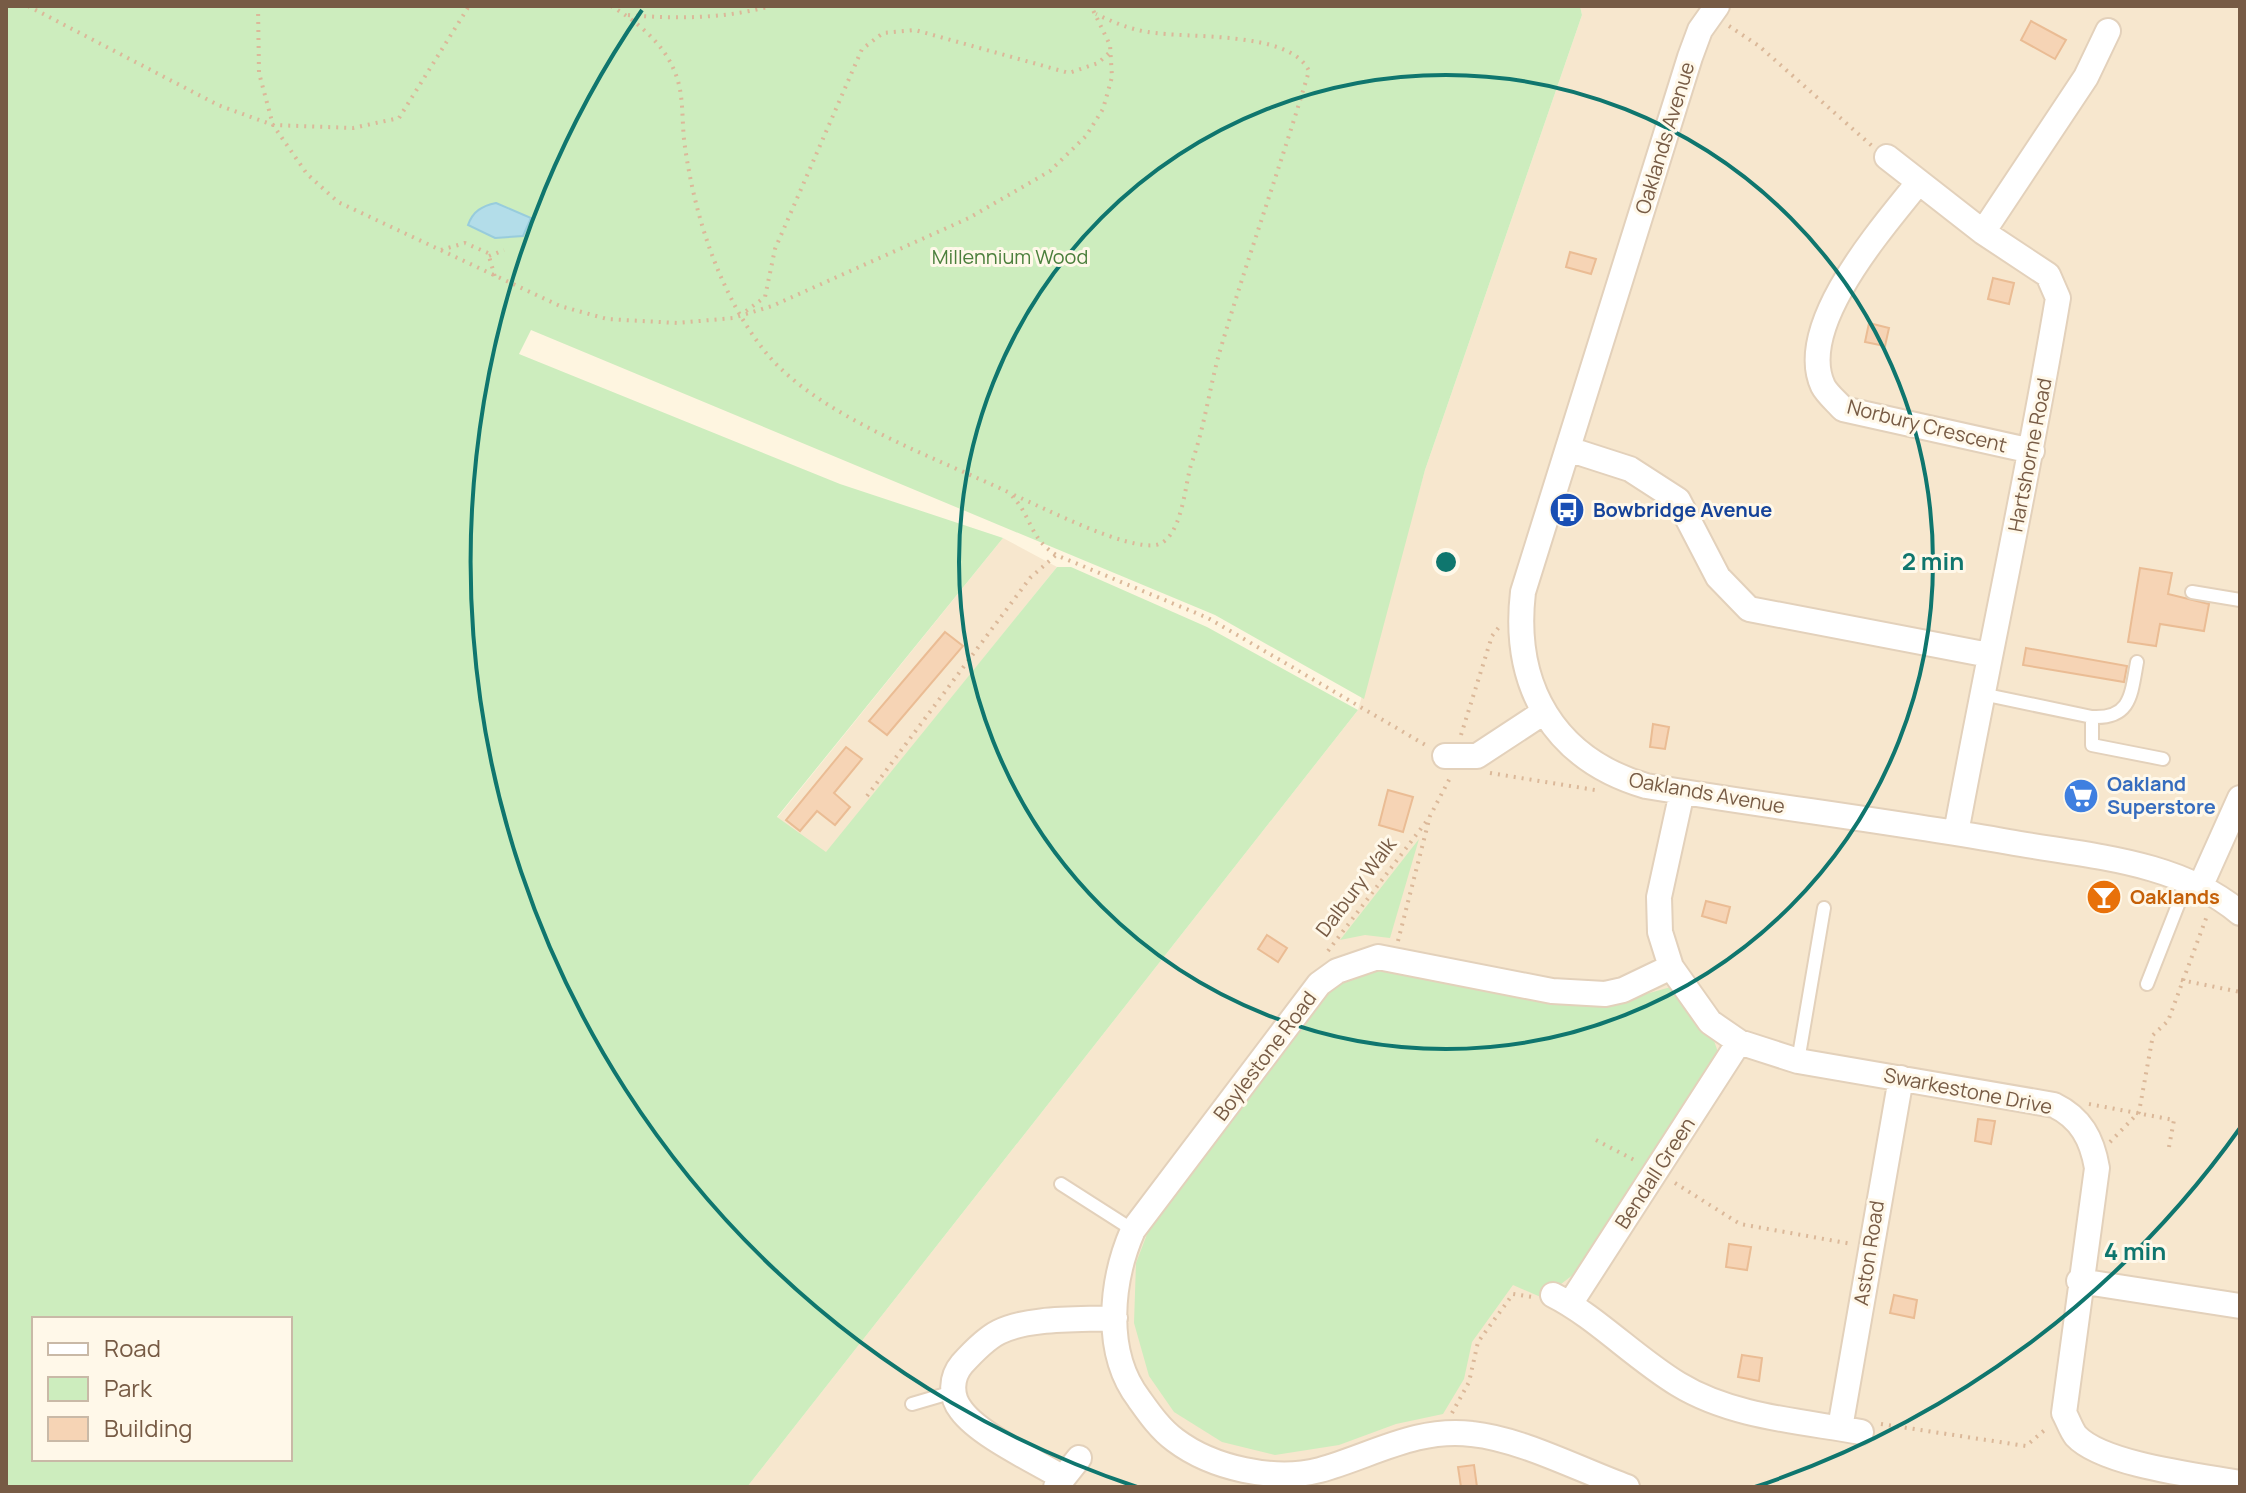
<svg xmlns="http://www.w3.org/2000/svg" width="2246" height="1493" viewBox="0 0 2246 1493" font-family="Manrope,sans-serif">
<rect width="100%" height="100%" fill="#fef5e0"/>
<path fill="#f7e7ce" d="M 1580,6 L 2240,6 L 2240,1487 L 747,1487 L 1358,710 L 1425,470 L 1582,15 Z
M 1003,538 L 1057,567 L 826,853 L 777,818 Z"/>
<path fill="#cdedbe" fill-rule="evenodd" d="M 6,6 L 1580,6 L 1582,15 L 1425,470 L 1364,699 L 1215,615 L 531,330 L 519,354 L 840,484 L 1003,538 L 777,817 L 826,852 L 1057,567 L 1071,567 L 1207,627 L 1358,710 L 747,1487 L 6,1487 ZM 34,1319 L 290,1319 L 290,1459 L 34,1459 Z
M 1419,839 L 1390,938 L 1365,935 L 1340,940 Z
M 1378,968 L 1553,1004 L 1606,1005 L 1671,987 L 1712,1035 L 1719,1055 L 1574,1274 L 1543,1298 L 1513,1285 L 1472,1342 L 1464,1379 L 1443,1414 L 1396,1424 L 1339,1445 L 1275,1455 L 1222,1442 L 1174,1412 L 1149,1376 L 1134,1323 L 1136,1263 L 1149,1229 L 1316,1003 L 1349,977 Z"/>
<path fill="#b3dde9" stroke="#98ccdc" stroke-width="2" d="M 496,203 L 531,218 L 523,236 L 495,238 L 468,225 C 473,211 482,206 496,203 Z"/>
<path fill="#f6d4b5" stroke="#eabc94" stroke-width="2" d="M 2031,21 L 2066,40 L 2055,59 L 2021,40 Z
M 1570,252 L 1596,259 L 1591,274 L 1566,267 Z
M 1993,278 L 2014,283 L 2009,304 L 1988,299 Z
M 1869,323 L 1889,328 L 1885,346 L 1865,342 Z
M 2140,568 L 2172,573 L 2168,594 L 2209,604 L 2204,631 L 2160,624 L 2156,646 L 2128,642 Z
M 945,632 L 963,646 L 887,735 L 869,721 Z
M 2026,648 L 2127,666 L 2124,682 L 2023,665 Z
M 1653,724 L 1669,727 L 1665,749 L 1650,747 Z
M 846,747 L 862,759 L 834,793 L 850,807 L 835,825 L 817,811 L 800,831 L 786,820 Z
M 1388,790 L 1413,797 L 1403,832 L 1379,825 Z
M 1706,901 L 1730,907 L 1726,923 L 1702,916 Z
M 1267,935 L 1287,948 L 1278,962 L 1258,949 Z
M 1978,1119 L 1995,1121 L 1991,1144 L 1975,1141 Z
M 1729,1244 L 1751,1247 L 1747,1270 L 1726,1267 Z
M 1894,1295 L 1917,1300 L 1914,1318 L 1890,1313 Z
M 1742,1355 L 1762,1358 L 1759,1381 L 1738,1377 Z
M 1474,1465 L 1477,1487 L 1461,1487 L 1458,1467 Z"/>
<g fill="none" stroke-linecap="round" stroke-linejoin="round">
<defs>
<path id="lane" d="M 2192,592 L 2240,600
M 1982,694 L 2092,717 L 2092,745 L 2163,759
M 2092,717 C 2131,719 2131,695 2137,662
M 2147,984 L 2187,882
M 1798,1061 L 1824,908
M 1061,1184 L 1133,1230
M 912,1404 L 953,1392"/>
<path id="street" d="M 1717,6 L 1700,30 L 1690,57 L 1523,592 C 1512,686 1554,759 1646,786 C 1767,806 1888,821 2009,842 C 2086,856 2177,860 2240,913
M 1887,157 L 1983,232 L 2048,275 L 2058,298 C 2028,477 1989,654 1956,833
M 1918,183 C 1883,227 1795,326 1823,386 C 1827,394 1837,402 1843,409 L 2032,451
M 1983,232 L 2086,77 L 2108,31
M 1568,449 L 1630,469 L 1678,500 L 1718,577 L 1749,609 L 1989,655
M 1445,756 L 1477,756 L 1544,712
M 1682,792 L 1659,897 L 1660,932 L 1671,967 L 1710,1022 L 1739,1042 L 1798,1061 L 2054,1105 C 2081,1118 2092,1139 2097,1168 L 2064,1413 C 2068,1420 2071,1430 2076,1436 C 2103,1465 2201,1476 2240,1483
M 2200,887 L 2240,798
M 2079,1281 L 2240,1306
M 1553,1295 C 1595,1316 1635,1358 1678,1384 C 1732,1417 1800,1421 1861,1432
M 1570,1304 L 1739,1042
M 1840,1428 L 1901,1078
M 1063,1478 C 1035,1461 979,1435 961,1410 C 950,1396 951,1377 962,1364 C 972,1353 985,1339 999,1332 C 1028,1317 1082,1320 1115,1318
M 1056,1487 L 1079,1458
M 1627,1487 C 1580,1470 1521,1439 1472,1434 C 1417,1427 1371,1456 1320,1470 C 1274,1482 1212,1468 1175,1440 C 1160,1429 1149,1413 1139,1399 C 1103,1352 1111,1280 1133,1230 L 1319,984 L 1337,971 L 1378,957 L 1552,991 L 1605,994 L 1623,990 L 1671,967"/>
</defs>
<use href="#lane" stroke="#e3d1bb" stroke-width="16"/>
<use href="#street" stroke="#e3d1bb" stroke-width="28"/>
<path stroke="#dbb899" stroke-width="4" stroke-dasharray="2 6" stroke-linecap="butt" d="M 28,6 L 218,105 L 273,125 L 353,128 L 399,118 L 469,6
M 258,6 L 259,73 L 273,125 L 307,174 L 338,202 L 560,306 L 607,319 L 677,323 L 733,318 L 772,306 L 969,218 L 1050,171 L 1086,136 L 1103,109 L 1112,77 L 1110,45 L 1091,6
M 611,6 C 635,20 663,43 674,70 C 685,94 681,122 685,147 C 695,218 721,298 767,354 C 820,417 934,457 1008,492 C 1033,515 1027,536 1056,555 L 1208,618 L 1429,747
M 628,15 C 677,19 722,19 771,6
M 1729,26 L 1759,46 L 1872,146
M 441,250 L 465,243 L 488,253 L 495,277
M 489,256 L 504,250
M 746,311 L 765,297 L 775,249 L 862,49 L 883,33 L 915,30 L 1069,73 L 1098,63 L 1109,53
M 1014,495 C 1044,508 1126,550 1156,545 C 1182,540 1185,484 1191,465 C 1204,429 1209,391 1219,354 C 1247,259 1281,165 1309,71 C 1290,30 1188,39 1148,32 C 1129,29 1113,22 1096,14
M 1461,735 L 1492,636 L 1499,627
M 1490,773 L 1595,790
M 867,796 L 1030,578 L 1056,555
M 1398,941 L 1430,816 L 1450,778
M 1328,951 L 1429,818
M 2181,980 L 2240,992
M 2089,1104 L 2174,1120 L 2169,1147
M 1596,1140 L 1636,1161
M 2110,1142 L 2139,1112 L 2153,1035 L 2168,1021 L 2208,913
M 1675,1183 L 1740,1224 L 1852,1244
M 1452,1413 L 1469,1382 L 1478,1342 L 1513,1294 L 1532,1297
M 1881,1424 L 2026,1446 L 2047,1428"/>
<use href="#lane" stroke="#fff" stroke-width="12"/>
<use href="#street" stroke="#fff" stroke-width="24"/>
</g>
<g fill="none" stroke="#0f766e" stroke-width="4">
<circle cx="1446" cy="562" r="487"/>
<path d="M2240 1128A975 975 0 0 1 1755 1487M1137 1487A975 975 0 0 1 642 10"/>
</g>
<defs>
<symbol id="bus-disc" viewBox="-11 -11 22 22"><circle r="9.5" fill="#1a4fb4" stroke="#fff8e9"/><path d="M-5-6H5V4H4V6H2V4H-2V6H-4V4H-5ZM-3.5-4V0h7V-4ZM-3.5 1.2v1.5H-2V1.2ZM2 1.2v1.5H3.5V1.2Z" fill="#fff"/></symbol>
<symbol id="supermarket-disc" viewBox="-11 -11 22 22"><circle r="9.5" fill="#3f7fe0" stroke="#fff8e9"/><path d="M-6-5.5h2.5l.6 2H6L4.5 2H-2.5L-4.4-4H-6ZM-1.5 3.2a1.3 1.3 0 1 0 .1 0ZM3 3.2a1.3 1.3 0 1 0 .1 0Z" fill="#fff"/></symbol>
<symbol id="bar-disc" viewBox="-11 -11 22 22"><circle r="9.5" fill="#e8710a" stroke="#fff8e9"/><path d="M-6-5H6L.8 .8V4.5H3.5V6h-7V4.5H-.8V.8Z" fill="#fff"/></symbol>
</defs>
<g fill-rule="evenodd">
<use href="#bus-disc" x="1547" y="490" width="40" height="40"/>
<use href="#supermarket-disc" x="2061" y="776" width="40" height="40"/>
<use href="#bar-disc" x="2084" y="877" width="40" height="40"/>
</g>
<g text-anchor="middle" stroke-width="6" stroke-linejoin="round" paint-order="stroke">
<g font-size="20" fill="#775b45" stroke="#fff8e9">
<text transform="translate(1665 138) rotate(-73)" y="7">Oaklands Avenue</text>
<text transform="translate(1927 426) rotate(14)" y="7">Norbury Crescent</text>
<text transform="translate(2030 455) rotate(-79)" y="7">Hartshorne Road</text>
<text transform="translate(1707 793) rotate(10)" y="7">Oaklands Avenue</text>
<text transform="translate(1356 887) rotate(-53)" y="7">Dalbury Walk</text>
<text transform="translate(1265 1056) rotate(-53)" y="7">Boylestone Road</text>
<text transform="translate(1968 1091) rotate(11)" y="7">Swarkestone Drive</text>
<text transform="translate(1655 1173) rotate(-57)" y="7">Bendall Green</text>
<text transform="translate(1869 1253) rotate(-81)" y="7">Aston Road</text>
</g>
<g font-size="20" fill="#4b7f3c" stroke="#fff8e9">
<text x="1010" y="264">Millennium Wood</text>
</g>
<g font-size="20" font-weight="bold" fill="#164399" stroke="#fff8e9" text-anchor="start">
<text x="1593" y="517">Bowbridge Avenue</text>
</g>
<g font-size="20" font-weight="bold" fill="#366cbe" stroke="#fff8e9" text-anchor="start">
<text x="2107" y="791">Oakland<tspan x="2107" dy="23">Superstore</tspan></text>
</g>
<g font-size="20" font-weight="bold" fill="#c56008" stroke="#fff8e9" text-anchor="start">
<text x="2130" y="904">Oaklands</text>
</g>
</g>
<circle cx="1446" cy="562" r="12" fill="#0f766e" stroke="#fff8e9" stroke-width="4"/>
<g font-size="24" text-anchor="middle" font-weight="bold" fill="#0f766e" stroke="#fff8e9" stroke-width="6" stroke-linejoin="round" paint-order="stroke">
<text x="1933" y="570">2 min</text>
<text x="2135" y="1260">4 min</text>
</g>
<rect width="2246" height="1493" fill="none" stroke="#775b45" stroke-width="16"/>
<rect x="32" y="1317" width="260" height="144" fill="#fff8e9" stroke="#c9b9a7" stroke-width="2"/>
<rect x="48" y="1343" width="40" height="12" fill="#ffffff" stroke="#c9b9a7" stroke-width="2"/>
<text x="104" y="1357" font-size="24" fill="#775b45">Road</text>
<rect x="48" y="1377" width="40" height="24" fill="#cdedbe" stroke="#c9b9a7" stroke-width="2"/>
<text x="104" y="1397" font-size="24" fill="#775b45">Park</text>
<rect x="48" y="1417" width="40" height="24" fill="#f6d4b5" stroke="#c9b9a7" stroke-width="2"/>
<text x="104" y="1437" font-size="24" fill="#775b45">Building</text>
</svg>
